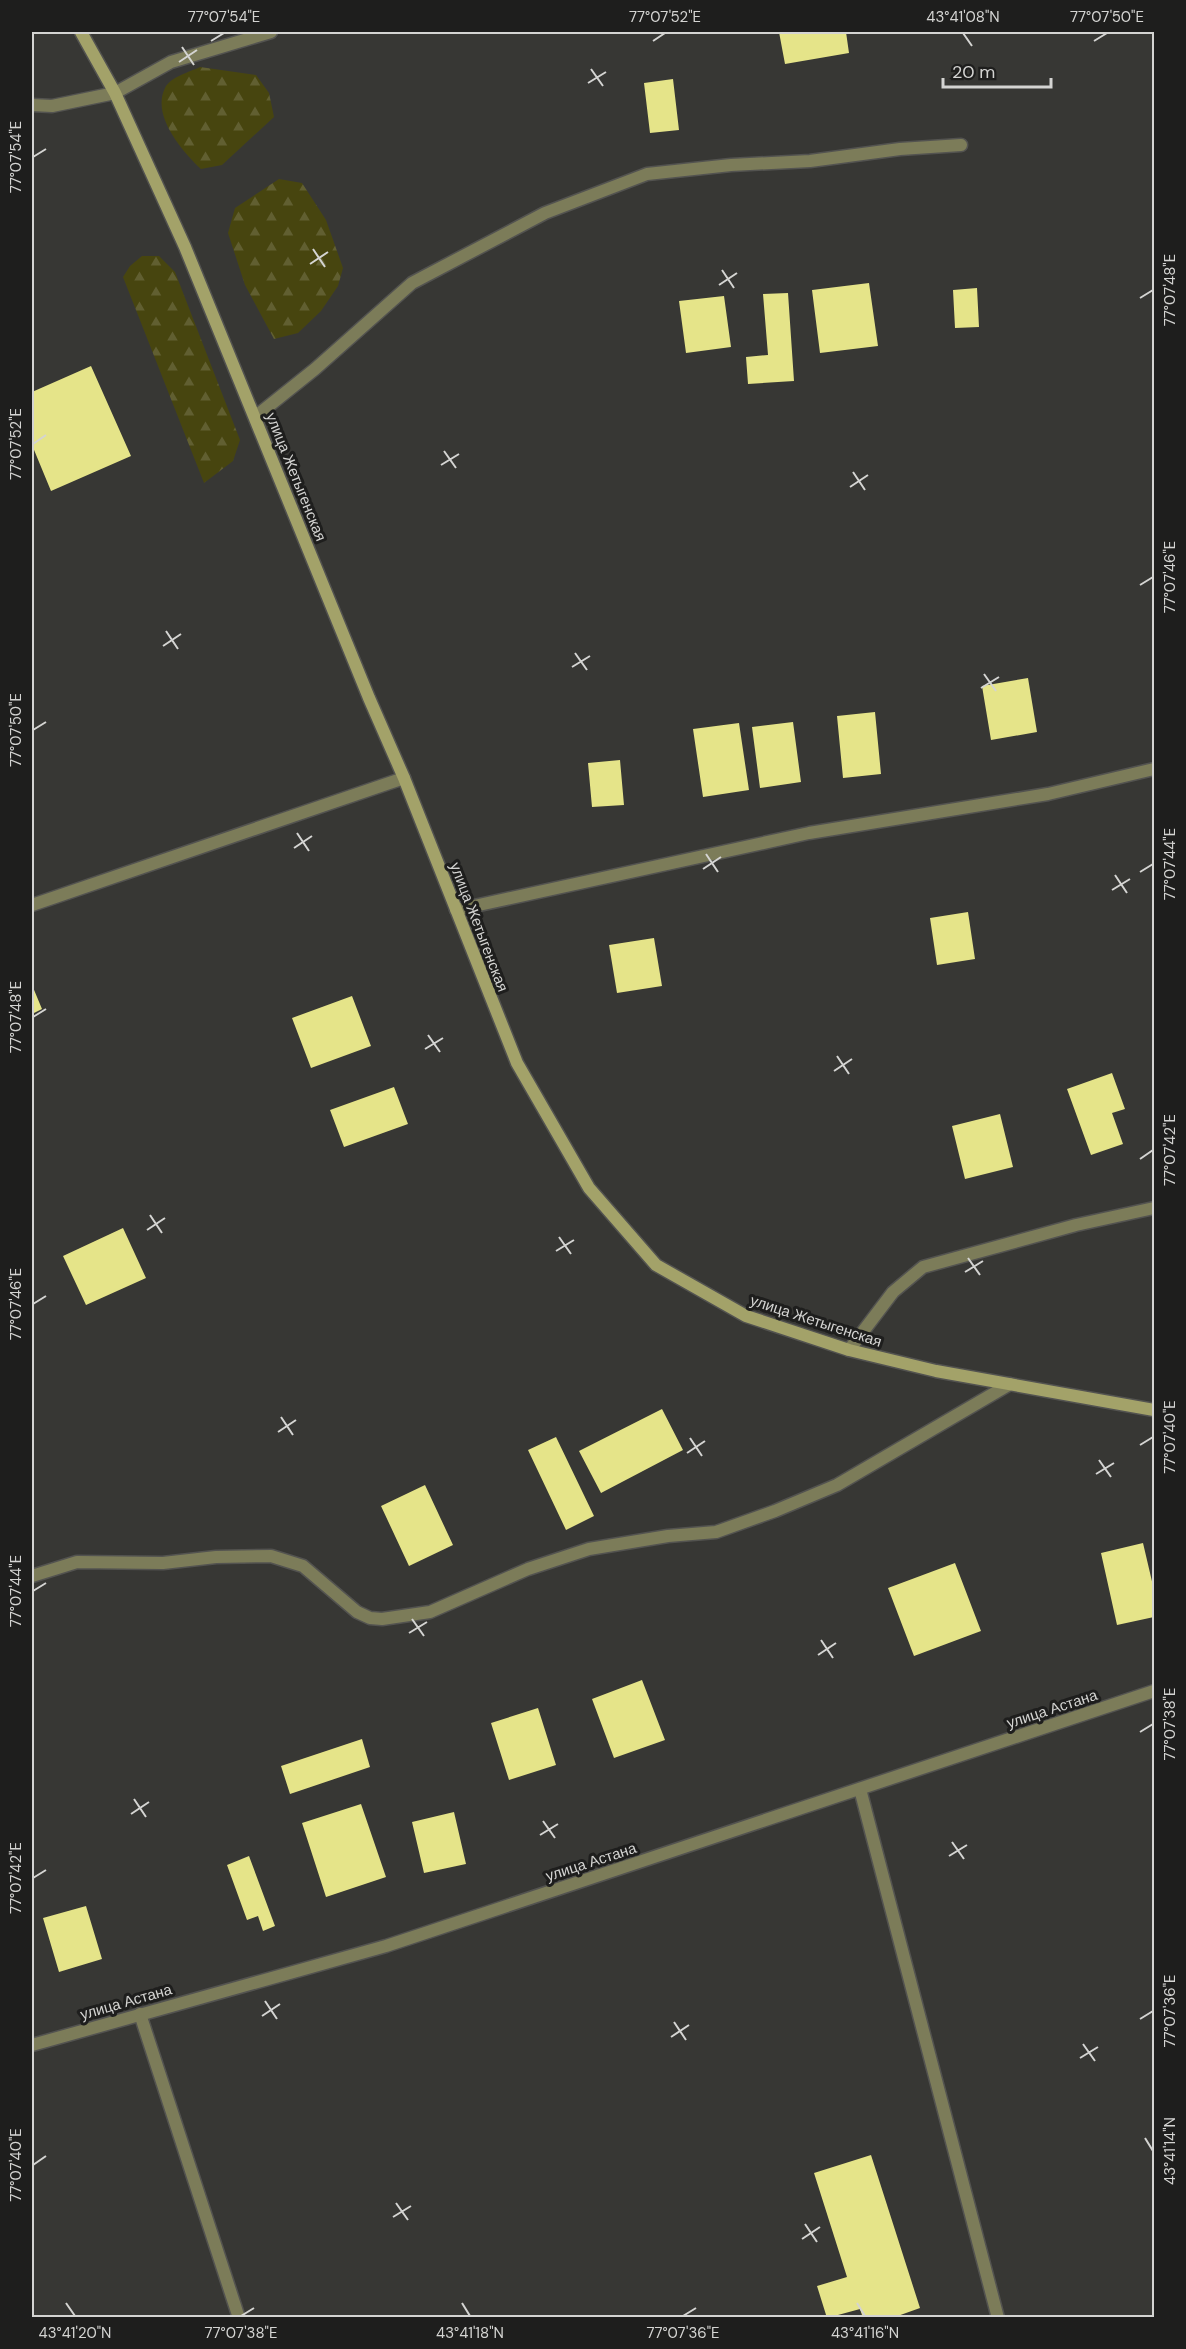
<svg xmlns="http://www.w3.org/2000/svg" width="1186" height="2349" viewBox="0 0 1186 2349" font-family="'DM Sans',sans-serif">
<defs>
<pattern id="forest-firs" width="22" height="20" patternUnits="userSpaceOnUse" patternTransform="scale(1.5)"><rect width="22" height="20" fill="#47450f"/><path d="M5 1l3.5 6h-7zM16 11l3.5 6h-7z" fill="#615f31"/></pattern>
</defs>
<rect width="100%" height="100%" fill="#373734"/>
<path fill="url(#forest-firs)" d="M 200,67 L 256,75 L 269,93 L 274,117 L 222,165 L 201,169 C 183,152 151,116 165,88 C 170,77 190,72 200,67 Z
M 279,179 L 302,183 L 326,220 L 343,268 L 338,286 L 321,311 L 298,333 L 274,339 L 245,285 L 228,233 L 235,208 Z
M 142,256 L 159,256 L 175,272 L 240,440 L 233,461 L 204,483 L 123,277 L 130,266 Z"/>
<path fill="#e5e489" d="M 779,32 L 846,32 L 849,53 L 785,64 Z
M 673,79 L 679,130 L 650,133 L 644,83 Z
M 869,283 L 878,346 L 820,353 L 812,290 Z
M 977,288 L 979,327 L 955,328 L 953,290 Z
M 788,293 L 794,381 L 748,384 L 746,357 L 768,355 L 763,294 Z
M 724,296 L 731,347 L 686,353 L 679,301 Z
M 91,366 L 131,456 L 51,491 L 32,445 L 32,392 Z
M 1028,678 L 1037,732 L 991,740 L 982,686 Z
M 875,712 L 881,774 L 843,778 L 837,716 Z
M 793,722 L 801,782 L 760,788 L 752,727 Z
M 739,723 L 749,790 L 703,797 L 693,729 Z
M 620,760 L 624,805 L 592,807 L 588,763 Z
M 968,912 L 975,959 L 937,965 L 930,918 Z
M 654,938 L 662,986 L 617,993 L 609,945 Z
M 32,985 L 42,1009 L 32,1014 Z
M 352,996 L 371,1046 L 311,1068 L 292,1018 Z
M 1112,1073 L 1125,1109 L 1112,1113 L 1123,1144 L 1091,1155 L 1067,1089 Z
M 394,1087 L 408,1124 L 344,1147 L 330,1110 Z
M 1000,1114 L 1013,1167 L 965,1179 L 952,1126 Z
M 123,1228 L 146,1278 L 86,1305 L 63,1256 Z
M 662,1409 L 683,1450 L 601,1493 L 579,1451 Z
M 556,1437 L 594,1516 L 566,1530 L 528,1450 Z
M 425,1485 L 453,1545 L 409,1566 L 381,1506 Z
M 1143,1543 L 1154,1590 L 1154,1617 L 1117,1625 L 1101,1553 Z
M 955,1563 L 981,1631 L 914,1656 L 888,1588 Z
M 642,1680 L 665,1740 L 614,1758 L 592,1699 Z
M 538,1708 L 556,1765 L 509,1780 L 491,1723 Z
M 362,1739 L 370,1767 L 290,1794 L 281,1766 Z
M 361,1804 L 386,1877 L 326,1897 L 302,1823 Z
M 454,1812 L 466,1864 L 424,1873 L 412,1822 Z
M 249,1856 L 275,1926 L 263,1931 L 258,1916 L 247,1920 L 227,1865 Z
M 86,1906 L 102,1959 L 59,1972 L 43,1918 Z
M 871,2155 L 920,2308 L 892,2318 L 863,2318 L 860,2309 L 827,2318 L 817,2286 L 847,2277 L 814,2173 Z"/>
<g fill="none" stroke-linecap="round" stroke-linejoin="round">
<defs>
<path id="service" d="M 860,1789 L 998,2318
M 140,2014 L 239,2318"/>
<path id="minor" d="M 32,105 L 52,106 L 115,93 L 171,62 L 271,32
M 255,417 L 315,369 L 412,283 L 545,213 L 647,174 L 731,165 L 810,161 L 900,149 L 961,145
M 32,905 L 404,778
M 456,910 L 809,833 L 1048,794 L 1154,769
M 849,1350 L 893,1292 L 923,1267 L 1076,1225 L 1154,1208
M 32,1576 L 77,1562 L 163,1563 L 216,1557 L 271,1556 L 303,1566 L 357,1612 L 370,1618 L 382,1619 L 430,1612 L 528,1569 L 589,1549 L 668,1536 L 716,1532 L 775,1511 L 837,1485 L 1010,1384
M 32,2045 L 386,1946 L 1154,1691"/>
<path id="secondary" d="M 81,32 L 115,93 L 185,247 L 369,698 L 404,778 L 517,1063 L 589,1188 L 656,1265 L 746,1316 L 849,1350 L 936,1371 L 1154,1410"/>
</defs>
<use href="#service" stroke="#535350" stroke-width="15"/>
<use href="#minor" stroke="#535350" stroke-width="15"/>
<use href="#secondary" stroke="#535350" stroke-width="15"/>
<use href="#service" stroke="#7c7c59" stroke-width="12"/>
<use href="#minor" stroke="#7c7c59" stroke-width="12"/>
<use href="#secondary" stroke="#a3a269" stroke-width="12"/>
</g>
<path fill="none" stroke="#d4d4d2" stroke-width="2" d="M 963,33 L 972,46M 211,41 L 224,33M 653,41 L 665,33M 1094,41 L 1107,33M 182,47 L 194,65M 179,62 L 197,50M 591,69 L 603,86M 588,83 L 606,72M 33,157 L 46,149M 313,249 L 325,267M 310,264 L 328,252M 722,270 L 734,288M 719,285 L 737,273M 1140,298 L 1153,290M 33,444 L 46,435M 444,451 L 456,468M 441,465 L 459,454M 853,472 L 865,490M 850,487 L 868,475M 1140,585 L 1153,577M 166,631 L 178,649M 163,646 L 181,634M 575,653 L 587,670M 572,667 L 590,656M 984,674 L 996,691M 981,688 L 999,677M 33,730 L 46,722M 297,833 L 309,851M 294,848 L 312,836M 706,854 L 718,872M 703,869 L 721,857M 1140,872 L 1153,864M 1115,875 L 1127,893M 1112,890 L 1130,879M 33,1017 L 46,1009M 428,1035 L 440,1052M 425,1049 L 443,1038M 837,1056 L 849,1074M 834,1071 L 852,1059M 1140,1159 L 1153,1150M 150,1215 L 162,1233M 147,1230 L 165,1218M 559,1237 L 571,1254M 556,1251 L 574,1240M 968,1258 L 980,1275M 965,1272 L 983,1261M 33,1304 L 46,1296M 281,1417 L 293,1435M 278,1432 L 296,1420M 690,1438 L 702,1456M 1140,1445 L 1153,1437M 687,1453 L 705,1441M 1099,1460 L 1111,1477M 1096,1474 L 1114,1463M 33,1591 L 46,1583M 412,1619 L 424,1636M 409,1633 L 427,1622M 821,1640 L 833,1658M 818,1655 L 836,1643M 1140,1732 L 1153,1724M 134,1799 L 146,1817M 131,1814 L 149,1802M 543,1821 L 555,1838M 540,1835 L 558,1824M 952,1842 L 964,1859M 949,1856 L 967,1845M 33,1878 L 46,1870M 265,2001 L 277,2019M 262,2016 L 280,2004M 1140,2019 L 1153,2011M 674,2022 L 686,2040M 671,2037 L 689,2025M 1083,2044 L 1095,2061M 1080,2058 L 1098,2047M 1145,2138 L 1153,2151M 33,2165 L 46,2156M 396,2203 L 408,2220M 393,2217 L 411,2206M 805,2224 L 817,2242M 802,2239 L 820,2227M 66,2303 L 75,2316M 462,2303 L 470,2316M 857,2303 L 865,2316M 241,2316 L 254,2308M 683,2316 L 696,2308"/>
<g text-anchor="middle" stroke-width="6" stroke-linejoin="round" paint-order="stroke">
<g font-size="15" fill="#d4d4d2" stroke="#1e1e1d">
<text transform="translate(296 477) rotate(68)" y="5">улица Жетыгенская</text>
<text transform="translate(479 927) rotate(69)" y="5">улица Жетыгенская</text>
<text transform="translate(816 1321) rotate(18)" y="5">улица Жетыгенская</text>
<text transform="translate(1052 1709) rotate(-18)" y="5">улица Астана</text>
<text transform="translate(591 1862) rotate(-18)" y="5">улица Астана</text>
<text transform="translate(126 2002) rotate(-16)" y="5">улица Астана</text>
</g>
</g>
<rect width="1186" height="2349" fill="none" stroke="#1e1e1d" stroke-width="66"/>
<path d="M943 78v9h108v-9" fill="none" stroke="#d4d4d2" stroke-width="3"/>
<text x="952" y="78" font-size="18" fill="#d4d4d2" stroke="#1e1e1d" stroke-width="4.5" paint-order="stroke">20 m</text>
<rect x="33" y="33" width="1120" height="2283" fill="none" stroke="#d4d4d2" stroke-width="2"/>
<g font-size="15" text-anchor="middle" fill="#d4d4d2">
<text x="224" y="22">77°07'54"E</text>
<text x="665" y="22">77°07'52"E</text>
<text x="963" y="22">43°41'08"N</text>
<text x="1107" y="22">77°07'50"E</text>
<text transform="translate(16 157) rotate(-90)" y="5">77°07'54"E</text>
<text transform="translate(1170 290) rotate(-90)" y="5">77°07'48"E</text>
<text transform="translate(16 444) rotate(-90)" y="5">77°07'52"E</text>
<text transform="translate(1170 577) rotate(-90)" y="5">77°07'46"E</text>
<text transform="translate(16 730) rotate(-90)" y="5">77°07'50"E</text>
<text transform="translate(1170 864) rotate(-90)" y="5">77°07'44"E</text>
<text transform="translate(16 1017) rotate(-90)" y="5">77°07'48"E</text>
<text transform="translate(1170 1150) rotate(-90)" y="5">77°07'42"E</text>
<text transform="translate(16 1304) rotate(-90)" y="5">77°07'46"E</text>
<text transform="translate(1170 1437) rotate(-90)" y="5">77°07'40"E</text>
<text transform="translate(16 1591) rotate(-90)" y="5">77°07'44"E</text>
<text transform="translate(1170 1724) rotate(-90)" y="5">77°07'38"E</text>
<text transform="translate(16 1878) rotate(-90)" y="5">77°07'42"E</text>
<text transform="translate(1170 2011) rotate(-90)" y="5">77°07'36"E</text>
<text transform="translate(1170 2151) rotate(-90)" y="5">43°41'14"N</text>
<text transform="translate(16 2165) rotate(-90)" y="5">77°07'40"E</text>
<text x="75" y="2338">43°41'20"N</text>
<text x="241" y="2338">77°07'38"E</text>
<text x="470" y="2338">43°41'18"N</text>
<text x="683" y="2338">77°07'36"E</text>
<text x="865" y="2338">43°41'16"N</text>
</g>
</svg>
